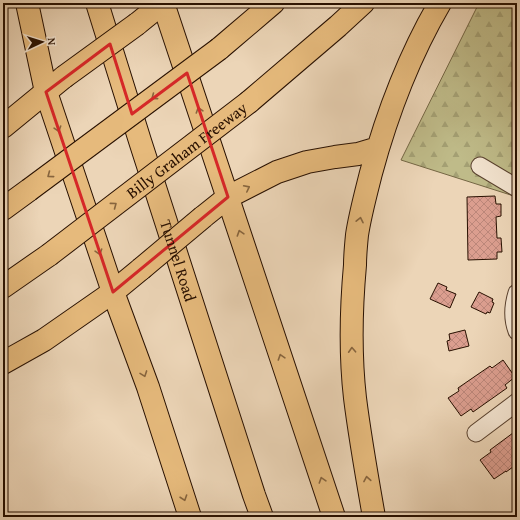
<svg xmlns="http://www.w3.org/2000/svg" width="520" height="520" viewBox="0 0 520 520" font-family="'Gentium Book Plus',serif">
<defs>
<pattern id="forest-firs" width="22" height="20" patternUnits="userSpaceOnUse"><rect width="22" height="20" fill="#bfbb89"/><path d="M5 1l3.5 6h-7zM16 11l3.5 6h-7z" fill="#a4a074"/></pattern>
<pattern id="building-cross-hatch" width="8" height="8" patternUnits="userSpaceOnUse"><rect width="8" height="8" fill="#db9e8f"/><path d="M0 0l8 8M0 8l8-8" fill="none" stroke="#bc877a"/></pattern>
</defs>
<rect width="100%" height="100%" fill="#ecd5b7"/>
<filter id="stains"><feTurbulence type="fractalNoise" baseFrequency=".005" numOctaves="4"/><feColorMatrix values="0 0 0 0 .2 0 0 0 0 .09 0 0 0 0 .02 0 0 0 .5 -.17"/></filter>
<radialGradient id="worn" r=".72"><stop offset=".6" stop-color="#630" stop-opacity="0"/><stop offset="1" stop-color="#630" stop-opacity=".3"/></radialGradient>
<path fill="url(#forest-firs)" stroke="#746644" d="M 479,3 L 517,3 L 517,197 L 401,160 Z"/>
<path fill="url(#building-cross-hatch)" stroke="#281000" d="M 495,196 L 496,204 L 501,204 L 501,216 L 496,217 L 497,238 L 501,238 L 502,252 L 497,252 L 497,259 L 468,260 L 467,197 Z
M 438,283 L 447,287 L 446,290 L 456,294 L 450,308 L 430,299 Z
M 479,292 L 493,299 L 492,302 L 494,303 L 490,313 L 487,312 L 486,314 L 471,307 Z
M 465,330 L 469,346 L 449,351 L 447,341 L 450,340 L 449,334 Z
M 503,360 L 515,377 L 505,385 L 507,388 L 473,412 L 471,409 L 461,416 L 448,398 L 459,391 L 458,388 L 490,366 L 492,368 Z
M 517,430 L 517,464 L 506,472 L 506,471 L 494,479 L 480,460 L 491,452 L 490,450 Z"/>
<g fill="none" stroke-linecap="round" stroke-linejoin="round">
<defs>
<path id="minor" d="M 480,166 L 517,188
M 517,293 C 513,306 512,318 517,331
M 476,433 L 517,402"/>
<g id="major">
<path d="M 27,3 L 46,92 L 113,292 L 148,387 L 190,517"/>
<path id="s1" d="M 97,3 L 140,141 L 254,495 L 262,517"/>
<path d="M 163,3 L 334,517"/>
</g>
<path id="highway" d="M 137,24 L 163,3
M 219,49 L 273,3
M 249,102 L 338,26 L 363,3
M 3,127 L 64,77
M 3,209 L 29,190
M 203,217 L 228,197 L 277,172 L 307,162 L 335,157 L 358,154 L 378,148
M 3,287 L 49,255
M 3,363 L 44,340 L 113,292 L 141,269
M 374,517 C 367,477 360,438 355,398 C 350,354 351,309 355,265 C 355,255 356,245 357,235 C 360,215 366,193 371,173 C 387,114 409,56 440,3"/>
</defs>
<use href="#minor" stroke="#59412e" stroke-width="19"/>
<use href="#major" stroke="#281000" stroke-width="24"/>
<use href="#highway" stroke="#281000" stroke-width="24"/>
<use href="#minor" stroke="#f3e4d0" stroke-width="17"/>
<use href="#major" stroke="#e6ba7c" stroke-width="22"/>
<use href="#highway" stroke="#e6ba7c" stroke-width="22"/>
<defs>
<g id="highway-bridge">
<path d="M 64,77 L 137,24"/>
<path d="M 29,190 L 219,49"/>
<path id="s2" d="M 49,255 L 249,102"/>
<path d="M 141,269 L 203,217"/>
</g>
</defs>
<use href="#highway-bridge" stroke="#281000" stroke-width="24" stroke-linecap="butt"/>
<use href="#highway-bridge" stroke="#e6ba7c" stroke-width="22"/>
</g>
<defs><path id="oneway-chevron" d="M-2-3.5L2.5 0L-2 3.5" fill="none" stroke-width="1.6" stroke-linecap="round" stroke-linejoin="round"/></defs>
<g stroke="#87653e">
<use href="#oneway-chevron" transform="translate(154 97) rotate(143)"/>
<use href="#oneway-chevron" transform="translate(199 110) rotate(-108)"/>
<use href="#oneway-chevron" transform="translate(58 129) rotate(72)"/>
<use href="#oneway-chevron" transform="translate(50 175) rotate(143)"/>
<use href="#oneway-chevron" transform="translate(247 188) rotate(-27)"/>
<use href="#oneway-chevron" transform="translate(114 205) rotate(-37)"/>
<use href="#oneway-chevron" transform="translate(360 220) rotate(-78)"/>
<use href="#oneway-chevron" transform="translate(240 233) rotate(-108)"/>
<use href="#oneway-chevron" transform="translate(99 252) rotate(72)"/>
<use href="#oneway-chevron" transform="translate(352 350) rotate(-93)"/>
<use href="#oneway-chevron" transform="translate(281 357) rotate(-108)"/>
<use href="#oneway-chevron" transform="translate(144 374) rotate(70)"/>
<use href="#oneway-chevron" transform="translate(367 479) rotate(-100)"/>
<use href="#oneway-chevron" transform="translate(322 480) rotate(-108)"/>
<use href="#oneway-chevron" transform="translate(184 498) rotate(71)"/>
</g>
<path fill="none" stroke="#d62828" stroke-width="3" stroke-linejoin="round" d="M 110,44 L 132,114 L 187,73 L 228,197 L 113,292 L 46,92 Z"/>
<g text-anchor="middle" stroke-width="4" stroke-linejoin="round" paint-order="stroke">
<g font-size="16" fill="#281000" stroke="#f3e4d0">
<text dy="6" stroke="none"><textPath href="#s2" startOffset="173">Billy Graham Freeway</textPath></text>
<text dy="6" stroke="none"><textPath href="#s1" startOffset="270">Tunnel Road</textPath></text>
</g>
</g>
<rect width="520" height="520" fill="none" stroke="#ecd5b7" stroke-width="16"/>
<rect x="4" y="4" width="512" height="512" fill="none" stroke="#281000" stroke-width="2"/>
<rect x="8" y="8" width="504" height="504" fill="none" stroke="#281000"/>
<g transform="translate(42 42) rotate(86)" stroke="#f3e4d0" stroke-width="3" paint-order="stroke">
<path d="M0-3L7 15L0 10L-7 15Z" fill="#281000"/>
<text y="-6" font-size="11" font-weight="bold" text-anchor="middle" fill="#281000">N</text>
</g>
<rect width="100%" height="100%" filter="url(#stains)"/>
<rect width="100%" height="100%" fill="url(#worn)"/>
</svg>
